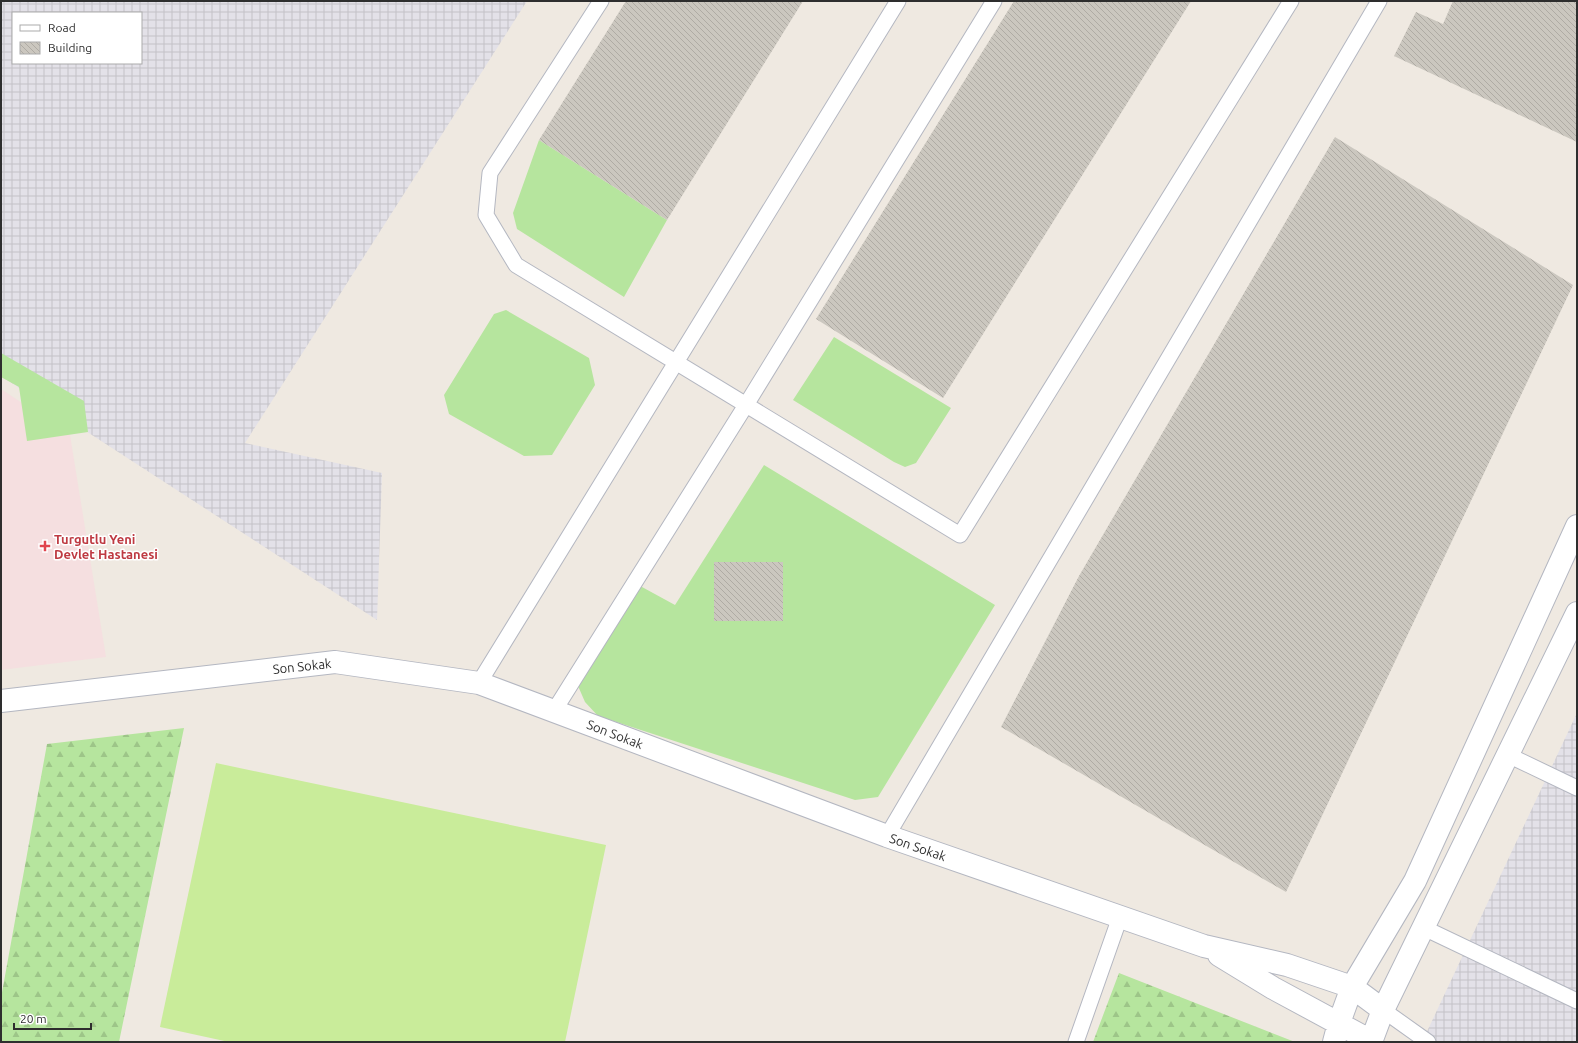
<svg xmlns="http://www.w3.org/2000/svg" width="1578" height="1043" viewBox="0 0 1578 1043" font-family="Ubuntu,sans-serif">
<defs>
<pattern id="industrial-grid" width="8" height="8" patternUnits="userSpaceOnUse"><rect width="8" height="8" fill="#e3e1e8"/><path d="M0 4h8M4 0v8" fill="none" stroke="#c3c1c7"/></pattern>
<pattern id="forest-firs" width="22" height="20" patternUnits="userSpaceOnUse"><rect width="22" height="20" fill="#b6e59e"/><path d="M5 1l3.5 6h-7zM16 11l3.5 6h-7z" fill="#9dc588"/></pattern>
<pattern id="building-back-hatch" width="6" height="6" patternUnits="userSpaceOnUse"><rect width="6" height="6" fill="#cbc7bf"/><path d="M-1 5l2 2M0 0l6 6M5-1l2 2" fill="none" stroke="#afaba4"/></pattern>
</defs>
<rect width="100%" height="100%" fill="#efe9e1"/>
<path fill="url(#industrial-grid)" fill-rule="evenodd" d="M 1,1 L 527,1 L 245,443 L 382,473 L 377,620 L 1,376 ZM 13,13 L 141,13 L 141,63 L 13,63 Z
M 1577,713 L 1577,1042 L 1426,1042 L 1423,1040 Z"/>
<path fill="#f5dfe0" d="M 1,389 L 70,435 L 106,657 L 1,670 Z"/>
<path fill="#b6e59e" d="M 539,140 L 667,220 L 624,297 L 517,229 L 513,213 Z
M 506,310 L 589,358 L 595,385 L 552,455 L 524,456 L 449,414 L 444,395 L 494,314 Z
M 834,337 L 951,408 L 916,463 L 905,467 L 894,462 L 793,400 Z
M 1,353 L 84,401 L 88,432 L 27,441 L 19,387 L 1,377 Z
M 764,465 L 995,605 L 878,797 L 855,800 L 598,716 L 585,702 L 575,679 L 631,581 L 675,605 Z"/>
<path fill="url(#forest-firs)" d="M 184,728 L 119,1042 L 1,1042 L 1,998 L 47,744 Z
M 1119,973 L 1295,1042 L 1093,1042 Z"/>
<path fill="#c9ec9a" d="M 216,763 L 606,845 L 565,1042 L 229,1042 L 160,1027 Z"/>
<path fill="url(#building-back-hatch)" d="M 626,1 L 803,1 L 667,220 L 539,140 Z
M 1014,1 L 1191,1 L 943,398 L 816,319 Z
M 1453,1 L 1577,1 L 1577,142 L 1394,56 L 1416,12 L 1443,24 Z
M 1335,137 L 1573,285 L 1286,892 L 1001,727 L 1079,576 Z
M 714,562 L 783,562 L 783,621 L 714,621 Z"/>
<g fill="none" stroke-linecap="round" stroke-linejoin="round">
<defs>
<path id="service" d="M 601,1 L 490,173 L 486,215 L 516,265 L 960,535 L 1291,1
M 479,683 L 898,1
M 554,711 L 746,405 L 994,1
M 1508,755 L 1577,788
M 887,836 L 1379,1
M 1424,928 L 1577,1001
M 1383,1010 L 1428,1042
M 1076,1042 L 1120,917"/>
<path id="secondary" d="M 1,701 L 335,662 L 479,683 L 887,836 L 1204,946 L 1287,965 L 1352,987 L 1383,1010
M 1219,955 L 1273,988 L 1371,1041
M 1334,1042 L 1339,1023 L 1352,987 L 1415,881 L 1577,526
M 1371,1042 L 1383,1010 L 1577,613"/>
</defs>
<use href="#service" stroke="#b4b7c1" stroke-width="17"/>
<use href="#secondary" stroke="#b4b7c1" stroke-width="24"/>
<use href="#service" stroke="#fff" stroke-width="15"/>
<use href="#secondary" stroke="#fff" stroke-width="22"/>
</g>
<path fill="#e0444e" stroke="#fff" stroke-width="1.5" d="M43 540h4v4h4v4h-4v4h-4v-4h-4v-4h4z"/>
<g text-anchor="middle" stroke-width="3" stroke-linejoin="round" paint-order="stroke">
<g font-size="13" font-weight="bold" fill="#be3a42" stroke="#fff" text-anchor="start">
<text x="54" y="544">Turgutlu Yeni<tspan x="54" dy="15">Devlet Hastanesi</tspan></text>
</g>
<g font-size="13" fill="#2e2e2e" stroke="#fff">
<text transform="translate(302 666) rotate(-6)" y="5">Son Sokak</text>
<text transform="translate(615 734) rotate(21)" y="5">Son Sokak</text>
<text transform="translate(918 847) rotate(19)" y="5">Son Sokak</text>
</g>
</g>
<rect width="1578" height="1043" fill="none" stroke="#2e2e2e" stroke-width="4"/>
<rect x="12" y="12" width="130" height="52" fill="#ffffff" stroke="#ababab"/>
<rect x="20" y="25" width="20" height="6" fill="#ffffff" stroke="#ababab"/>
<text x="48" y="32" font-size="12" fill="#2e2e2e">Road</text>
<rect x="20" y="42" width="20" height="12" fill="url(#building-back-hatch)" stroke="#ababab"/>
<text x="48" y="52" font-size="12" fill="#2e2e2e">Building</text>
<path d="M14 1023v6h77v-6" fill="none" stroke="#2e2e2e" stroke-width="2"/>
<text x="20" y="1023" font-size="12" fill="#2e2e2e" stroke="#ffffff" stroke-width="3" paint-order="stroke">20 m</text>
</svg>
